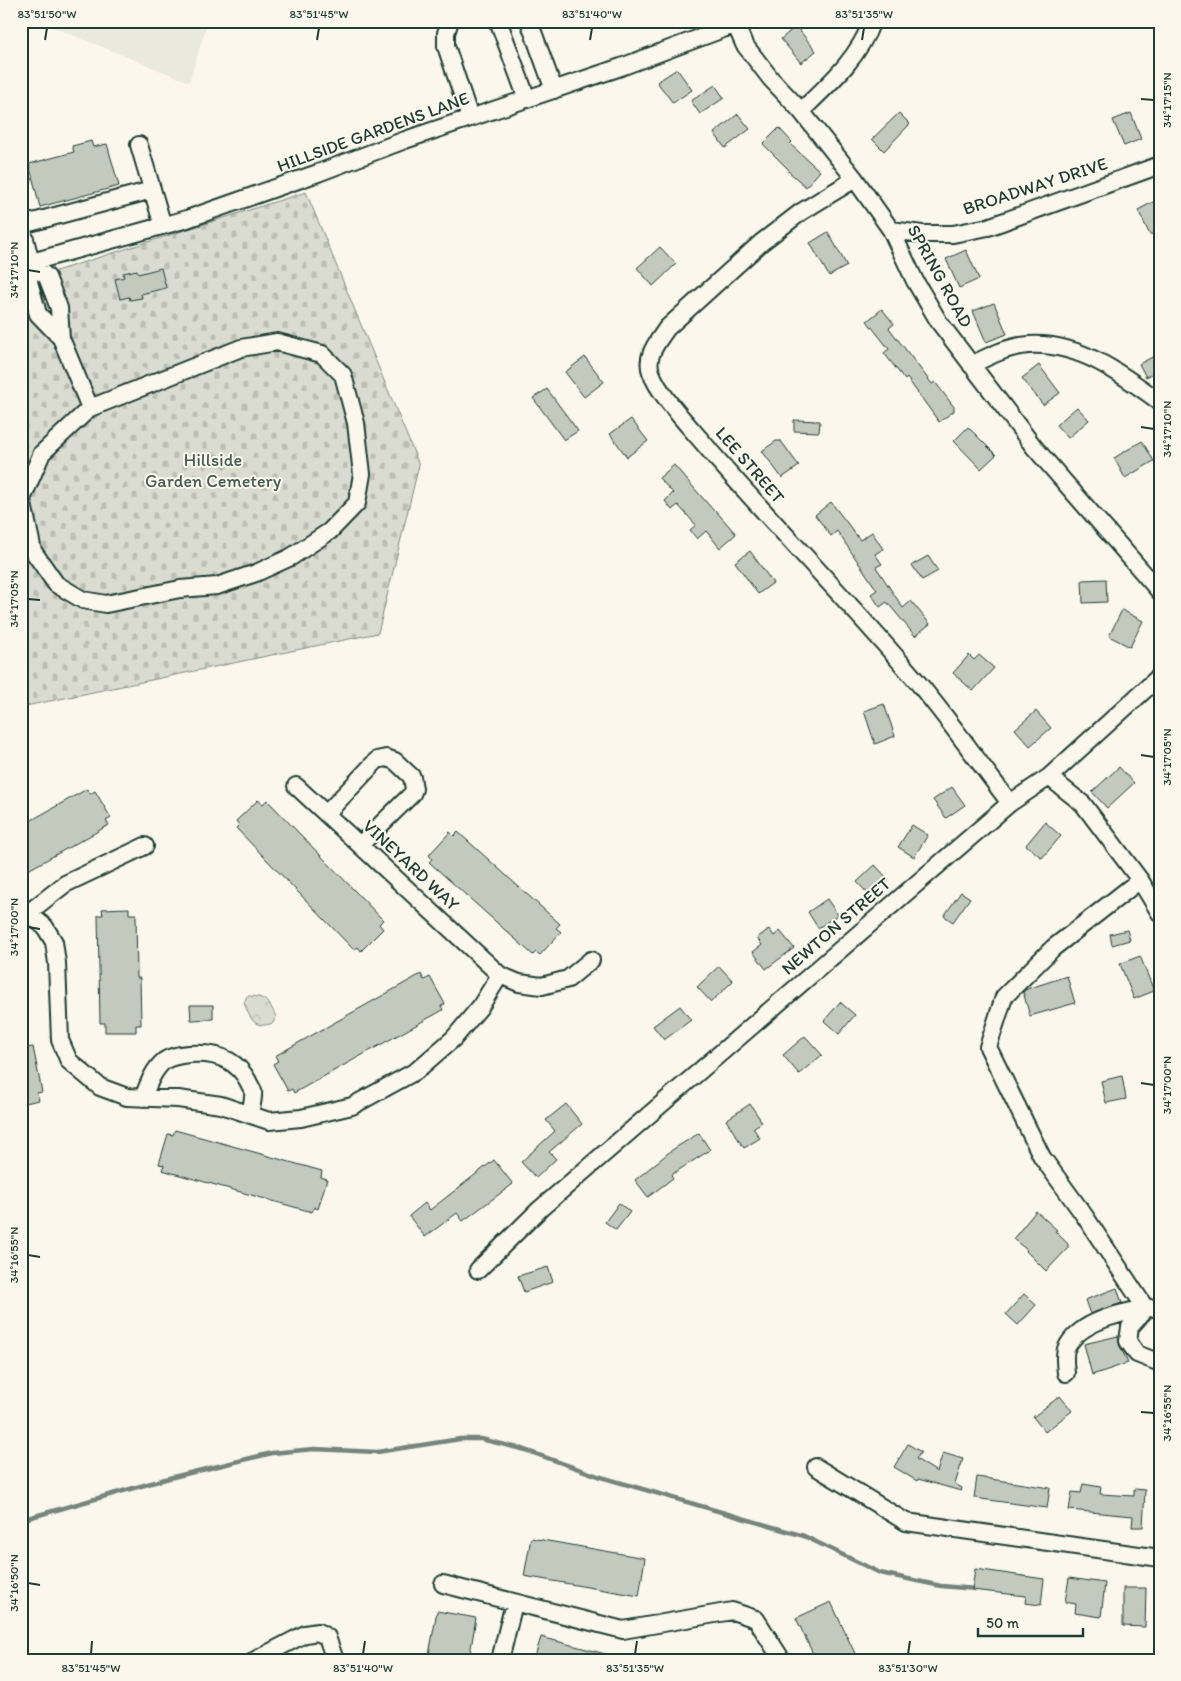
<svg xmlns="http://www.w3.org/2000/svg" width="1181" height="1681" viewBox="0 0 1181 1681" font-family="Itim,sans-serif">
<defs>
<pattern id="cemetery-stones" width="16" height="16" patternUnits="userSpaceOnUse" patternTransform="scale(1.25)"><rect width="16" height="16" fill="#dbdcd1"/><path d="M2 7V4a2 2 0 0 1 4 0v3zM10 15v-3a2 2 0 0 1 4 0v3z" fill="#bcbeb4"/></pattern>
<pattern id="park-crowns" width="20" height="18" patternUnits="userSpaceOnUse" patternTransform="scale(1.25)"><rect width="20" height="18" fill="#dbdcd1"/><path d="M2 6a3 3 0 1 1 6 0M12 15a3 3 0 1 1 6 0" fill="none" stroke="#bcbeb4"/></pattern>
</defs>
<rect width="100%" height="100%" fill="#fbf7ec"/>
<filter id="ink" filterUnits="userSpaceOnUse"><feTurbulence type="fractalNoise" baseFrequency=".02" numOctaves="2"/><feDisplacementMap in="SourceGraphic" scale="10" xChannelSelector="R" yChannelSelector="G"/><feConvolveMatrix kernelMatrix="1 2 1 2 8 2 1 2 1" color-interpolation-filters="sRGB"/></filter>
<g filter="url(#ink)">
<path fill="#eae9de" d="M 38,21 L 208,21 L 189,82 Z"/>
<path fill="url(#cemetery-stones)" stroke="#7d8c82" d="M 306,192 L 419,465 L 378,633 L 21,707 L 21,282 Z"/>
<path fill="url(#park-crowns)" stroke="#7d8c82" d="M 247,996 C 265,996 269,1001 276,1017 L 273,1023 C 254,1030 250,1018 244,1003 Z"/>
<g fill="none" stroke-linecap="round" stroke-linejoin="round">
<path stroke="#74847b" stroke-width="4.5" d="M 21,1520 L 169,1478 L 272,1453 L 314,1449 L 377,1452 L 460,1439 L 481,1439 L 522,1449 L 601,1477 L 804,1536 L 880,1573 L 941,1586 L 976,1589"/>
</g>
<path fill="#c4c9be" stroke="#1f3d34" d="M 796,26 L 816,51 L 801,63 L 781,39 Z
M 677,69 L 692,90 L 673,103 L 657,82 Z
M 715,85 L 724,98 L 700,114 L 691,101 Z
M 899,113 L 910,124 L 884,151 L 872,139 Z
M 1131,113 L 1141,139 L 1124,146 L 1113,120 Z
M 738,114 L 750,129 L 725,148 L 714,133 Z
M 779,128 L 792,142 L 790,144 L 820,171 L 806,187 L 788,171 L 789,170 L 763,144 Z
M 91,141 L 93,147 L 107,144 L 119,186 L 40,207 L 29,164 L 74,152 L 72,146 Z
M 1155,201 L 1160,210 L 1160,230 L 1150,235 L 1138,210 Z
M 828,232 L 847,266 L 829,276 L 810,243 Z
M 660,247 L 676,264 L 653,286 L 637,268 Z
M 966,250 L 979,279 L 959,288 L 946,259 Z
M 161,268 L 166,288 L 141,294 L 142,298 L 130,300 L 129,297 L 120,299 L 115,279 L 124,277 L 123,273 L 137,270 L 138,274 Z
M 994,303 L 1007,334 L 986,342 L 973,311 Z
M 882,309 L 894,324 L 889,328 L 932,384 L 935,382 L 954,407 L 954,411 L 939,422 L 907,378 L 905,380 L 884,353 L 889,349 L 867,321 Z
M 1160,353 L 1160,370 L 1146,377 L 1139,364 Z
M 585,357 L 604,382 L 584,397 L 565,372 Z
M 1039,365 L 1060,393 L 1043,405 L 1022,378 Z
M 547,389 L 578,431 L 564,440 L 533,398 Z
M 1077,407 L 1089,420 L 1068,438 L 1056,425 Z
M 631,419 L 648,441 L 627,457 L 610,434 Z
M 794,420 L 820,421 L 819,432 L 794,431 Z
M 968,427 L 996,455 L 981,469 L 954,441 Z
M 776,441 L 781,441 L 799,466 L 782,478 L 762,451 Z
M 1142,441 L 1154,461 L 1125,478 L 1114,458 Z
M 674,465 L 714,511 L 715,510 L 736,534 L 720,548 L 706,531 L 697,539 L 690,530 L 696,525 L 678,505 L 672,510 L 665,501 L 673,493 L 659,478 Z
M 831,502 L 860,540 L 872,532 L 883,549 L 875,554 L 882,564 L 876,567 L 903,608 L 911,601 L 930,624 L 915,636 L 887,602 L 880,607 L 871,594 L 877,590 L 837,531 L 831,536 L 815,515 Z
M 750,551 L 773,583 L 758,594 L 735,562 Z
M 928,556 L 938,571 L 922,580 L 912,565 Z
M 1106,579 L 1107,602 L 1083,603 L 1082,580 Z
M 1122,610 L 1143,621 L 1130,647 L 1109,636 Z
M 969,655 L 974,660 L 979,655 L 994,668 L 973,691 L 953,673 Z
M 884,704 L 895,736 L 875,744 L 864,711 Z
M 1036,711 L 1051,728 L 1030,746 L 1015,729 Z
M 1119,767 L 1134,783 L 1107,808 L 1092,792 Z
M 952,787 L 965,805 L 946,818 L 933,800 Z
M 87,789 L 90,794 L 95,791 L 111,818 L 106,821 L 109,825 L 21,874 L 21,826 Z
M 258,800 L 263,804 L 267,800 L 383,920 L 379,924 L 383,929 L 361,951 L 358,947 L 354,950 L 236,828 L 239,825 L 236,821 Z
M 1045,822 L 1061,836 L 1042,858 L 1026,845 Z
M 912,825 L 928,835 L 914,857 L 898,847 Z
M 450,832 L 454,836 L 458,832 L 560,924 L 556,928 L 561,932 L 540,955 L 536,952 L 533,955 L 429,862 L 432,859 L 429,855 Z
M 875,865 L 889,880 L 870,896 L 857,882 Z
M 961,892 L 970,898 L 953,922 L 944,916 Z
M 827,899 L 838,915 L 818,928 L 808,912 Z
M 129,908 L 129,914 L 136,914 L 137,978 L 140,978 L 141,1025 L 136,1025 L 136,1032 L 105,1032 L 105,1023 L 100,1023 L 98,915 L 103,915 L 102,909 Z
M 769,929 L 774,936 L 780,931 L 794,948 L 766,969 L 753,952 L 762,945 L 757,938 Z
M 1127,930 L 1130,940 L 1112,945 L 1110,934 Z
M 1140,956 L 1154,991 L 1134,999 L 1120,964 Z
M 719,966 L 733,981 L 711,1002 L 697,987 Z
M 421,974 L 424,980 L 430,977 L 445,1004 L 441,1006 L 443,1010 L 294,1093 L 292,1089 L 288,1091 L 273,1064 L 278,1061 L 275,1056 Z
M 1067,976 L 1075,1003 L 1030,1016 L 1023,992 L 1027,989 Z
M 840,1002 L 855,1015 L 839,1034 L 824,1021 Z
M 190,1005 L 213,1005 L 213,1019 L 191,1020 Z
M 680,1006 L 691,1020 L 664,1040 L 653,1026 Z
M 805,1036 L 822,1055 L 799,1074 L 783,1055 Z
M 33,1047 L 42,1092 L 37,1093 L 39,1100 L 21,1104 L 21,1049 Z
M 1122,1076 L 1126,1099 L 1106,1103 L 1101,1081 Z
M 566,1104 L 582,1124 L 549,1152 L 556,1159 L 536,1178 L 521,1162 L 555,1131 L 546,1120 Z
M 750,1104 L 762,1122 L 753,1128 L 760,1138 L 744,1148 L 726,1120 Z
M 175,1130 L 322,1171 L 321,1177 L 327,1179 L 318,1209 L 314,1207 L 312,1212 L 162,1170 L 164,1165 L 159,1164 L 168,1134 L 173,1135 Z
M 699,1133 L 710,1150 L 671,1175 L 673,1178 L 648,1197 L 635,1180 L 672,1150 Z
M 494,1160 L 513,1184 L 463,1221 L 457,1213 L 425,1237 L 409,1216 L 425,1203 L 430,1210 Z
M 619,1203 L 630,1212 L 616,1230 L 605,1222 Z
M 1036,1211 L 1057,1230 L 1055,1231 L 1068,1244 L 1068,1248 L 1046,1271 L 1026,1251 L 1027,1250 L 1013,1239 Z
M 548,1267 L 553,1282 L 524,1292 L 518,1276 Z
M 1117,1288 L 1122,1303 L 1090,1314 L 1085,1300 Z
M 1024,1294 L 1036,1305 L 1018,1325 L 1006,1314 Z
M 1118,1336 L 1120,1346 L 1128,1363 L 1092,1375 L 1084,1344 Z
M 1060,1396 L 1072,1411 L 1045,1432 L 1033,1417 Z
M 908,1444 L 921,1452 L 916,1459 L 937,1472 L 943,1453 L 963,1459 L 955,1484 L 962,1488 L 961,1491 L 918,1479 L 917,1481 L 894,1467 Z
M 977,1477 L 1050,1488 L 1047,1508 L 974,1498 Z
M 1083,1484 L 1101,1487 L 1100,1494 L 1134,1496 L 1134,1489 L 1145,1490 L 1143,1527 L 1132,1527 L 1133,1516 L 1069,1510 L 1072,1492 L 1081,1493 Z
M 531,1538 L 645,1558 L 639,1596 L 524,1576 Z
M 975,1569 L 1044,1579 L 1041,1605 L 1025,1603 L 1026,1596 L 972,1590 Z
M 1069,1578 L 1105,1583 L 1101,1617 L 1075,1613 L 1076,1604 L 1065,1602 Z
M 1123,1588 L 1146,1588 L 1145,1627 L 1123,1626 Z
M 831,1602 L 858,1660 L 816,1660 L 796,1618 Z
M 437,1611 L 476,1618 L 469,1660 L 428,1660 Z
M 541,1637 L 613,1656 L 612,1660 L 534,1660 Z"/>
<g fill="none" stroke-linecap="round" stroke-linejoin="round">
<defs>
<path id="minor" d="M 450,21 L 446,33 L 446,46 L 470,118
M 496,21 L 499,23 L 527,99
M 529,21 L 554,90
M 734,21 L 744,44 L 771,79 L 801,111 L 855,179 L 891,230 L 915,281 L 939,322 L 1034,447 L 1160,592
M 801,111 C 829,84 859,58 872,21
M 139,145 L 163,226
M 855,179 L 801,212 L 762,242 L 667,328 C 658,341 645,356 651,372 C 659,396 694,431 710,451 C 775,526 844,596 908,671 C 944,712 976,759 1010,803
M 21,223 L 31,263 L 29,282 L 38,314 L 61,338 L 59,308 L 47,277 L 31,263
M 22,225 L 152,190
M 891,230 L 922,234 L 953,234 L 988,227 L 1160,165
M 21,265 L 187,219 L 318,173 L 405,140 L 621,67 L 734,25
M 61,338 L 90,408 L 241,348 L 277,342 L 322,354 L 343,375 L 356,423 L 362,474 L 357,503 L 330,531 L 291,557 L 256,573 L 217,586 L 180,589 L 106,604 L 83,600 L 56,584 L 33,551 L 22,499 L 42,453 L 90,408
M 971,365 C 989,356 1009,346 1029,345 C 1079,342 1122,374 1160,402
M 1049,777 L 1083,804 L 1140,880 L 1160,913
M 326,814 L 377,760 L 386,758 L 395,761 L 412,777 L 414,789 L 412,794 L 360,845
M 1140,880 L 1053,948 L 1004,997 L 988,1047 L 1042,1157 L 1084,1215 L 1146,1309
M 28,913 L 65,884 L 145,846
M 21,917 L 28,913 L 45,927 L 54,942 L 57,963 L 60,1040 L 69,1061 L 100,1087 L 127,1097 L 178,1099 L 221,1105 L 269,1121 L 301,1118 L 352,1106 L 416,1071 L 454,1038 L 480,1007 L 500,975 L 296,786
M 500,975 L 519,983 L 542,986 L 568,979 L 591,960
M 143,1098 C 148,1085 153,1070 164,1061 C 171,1056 180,1055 189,1054 C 214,1052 236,1058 248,1081 C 249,1084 252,1088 253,1091 C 254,1098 251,1108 250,1114
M 478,1270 L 540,1209 L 1010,803 L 1049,777 L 1160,676
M 1146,1309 L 1130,1327 L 1128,1341 L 1137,1354 L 1160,1363
M 1066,1373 C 1065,1365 1064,1356 1066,1349 C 1079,1319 1131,1310 1160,1307
M 816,1467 L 906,1522 L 1160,1558
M 443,1584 L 623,1630 L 732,1611 L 756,1619 L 782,1660
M 255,1660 L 305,1634 L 318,1632 L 327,1637 L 335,1660
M 500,1660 L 514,1603"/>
</defs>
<use href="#minor" stroke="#1f3d34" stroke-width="20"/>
<use href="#minor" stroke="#fbf7ec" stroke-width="16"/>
</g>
</g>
<path fill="none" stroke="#1f3d34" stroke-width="2" d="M 45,40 L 47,28M 317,40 L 319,28M 590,40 L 592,28M 862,40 L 864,28M 1141,99 L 1154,100M 28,270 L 40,272M 1141,427 L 1154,429M 28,599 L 40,600M 1141,755 L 1154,757M 28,927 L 40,929M 1141,1083 L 1154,1085M 28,1255 L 40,1257M 1141,1412 L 1154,1413M 28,1583 L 40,1585M 91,1654 L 92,1641M 363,1654 L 365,1641M 635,1654 L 637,1641M 908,1654 L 910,1641"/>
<g text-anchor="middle" stroke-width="4" stroke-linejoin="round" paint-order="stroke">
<g font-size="18" fill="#1f3d34" stroke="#fbf7ec">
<text transform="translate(373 132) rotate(-20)" y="6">HILLSIDE GARDENS LANE</text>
<text transform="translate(1035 186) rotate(-18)" y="6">BROADWAY DRIVE</text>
<text transform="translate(940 276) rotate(61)" y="6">SPRING ROAD</text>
<text transform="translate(750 465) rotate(49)" y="6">LEE STREET</text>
<text transform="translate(411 865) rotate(43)" y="6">VINEYARD WAY</text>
<text transform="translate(836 926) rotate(-41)" y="6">NEWTON STREET</text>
</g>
<g font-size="18" fill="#455d53" stroke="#fbf7ec">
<text x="213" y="466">Hillside<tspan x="213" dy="21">Garden Cemetery</tspan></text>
</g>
</g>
<rect width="1181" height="1681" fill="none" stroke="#fbf7ec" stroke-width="55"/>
<path d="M978 1628v8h105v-8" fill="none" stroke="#1f3d34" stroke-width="2.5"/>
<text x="986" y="1628" font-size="15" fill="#1f3d34" stroke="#fbf7ec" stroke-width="4" paint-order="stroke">50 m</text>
<rect x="28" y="28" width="1126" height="1626" fill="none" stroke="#1f3d34" stroke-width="2"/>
<g font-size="12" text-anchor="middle" fill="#1f3d34">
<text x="47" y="18">83°51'50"W</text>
<text x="319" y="18">83°51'45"W</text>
<text x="592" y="18">83°51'40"W</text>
<text x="864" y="18">83°51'35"W</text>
<text transform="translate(1167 100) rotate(-90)" y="4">34°17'15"N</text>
<text transform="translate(14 270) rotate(-90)" y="4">34°17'10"N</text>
<text transform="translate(1167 429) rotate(-90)" y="4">34°17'10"N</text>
<text transform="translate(14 599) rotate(-90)" y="4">34°17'05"N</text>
<text transform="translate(1167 757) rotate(-90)" y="4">34°17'05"N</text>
<text transform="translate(14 927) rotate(-90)" y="4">34°17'00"N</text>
<text transform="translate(1167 1085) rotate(-90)" y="4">34°17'00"N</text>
<text transform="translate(14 1255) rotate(-90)" y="4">34°16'55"N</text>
<text transform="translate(1167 1413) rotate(-90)" y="4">34°16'55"N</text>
<text transform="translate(14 1583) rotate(-90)" y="4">34°16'50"N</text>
<text x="91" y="1672">83°51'45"W</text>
<text x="363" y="1672">83°51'40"W</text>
<text x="635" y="1672">83°51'35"W</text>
<text x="908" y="1672">83°51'30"W</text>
</g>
</svg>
